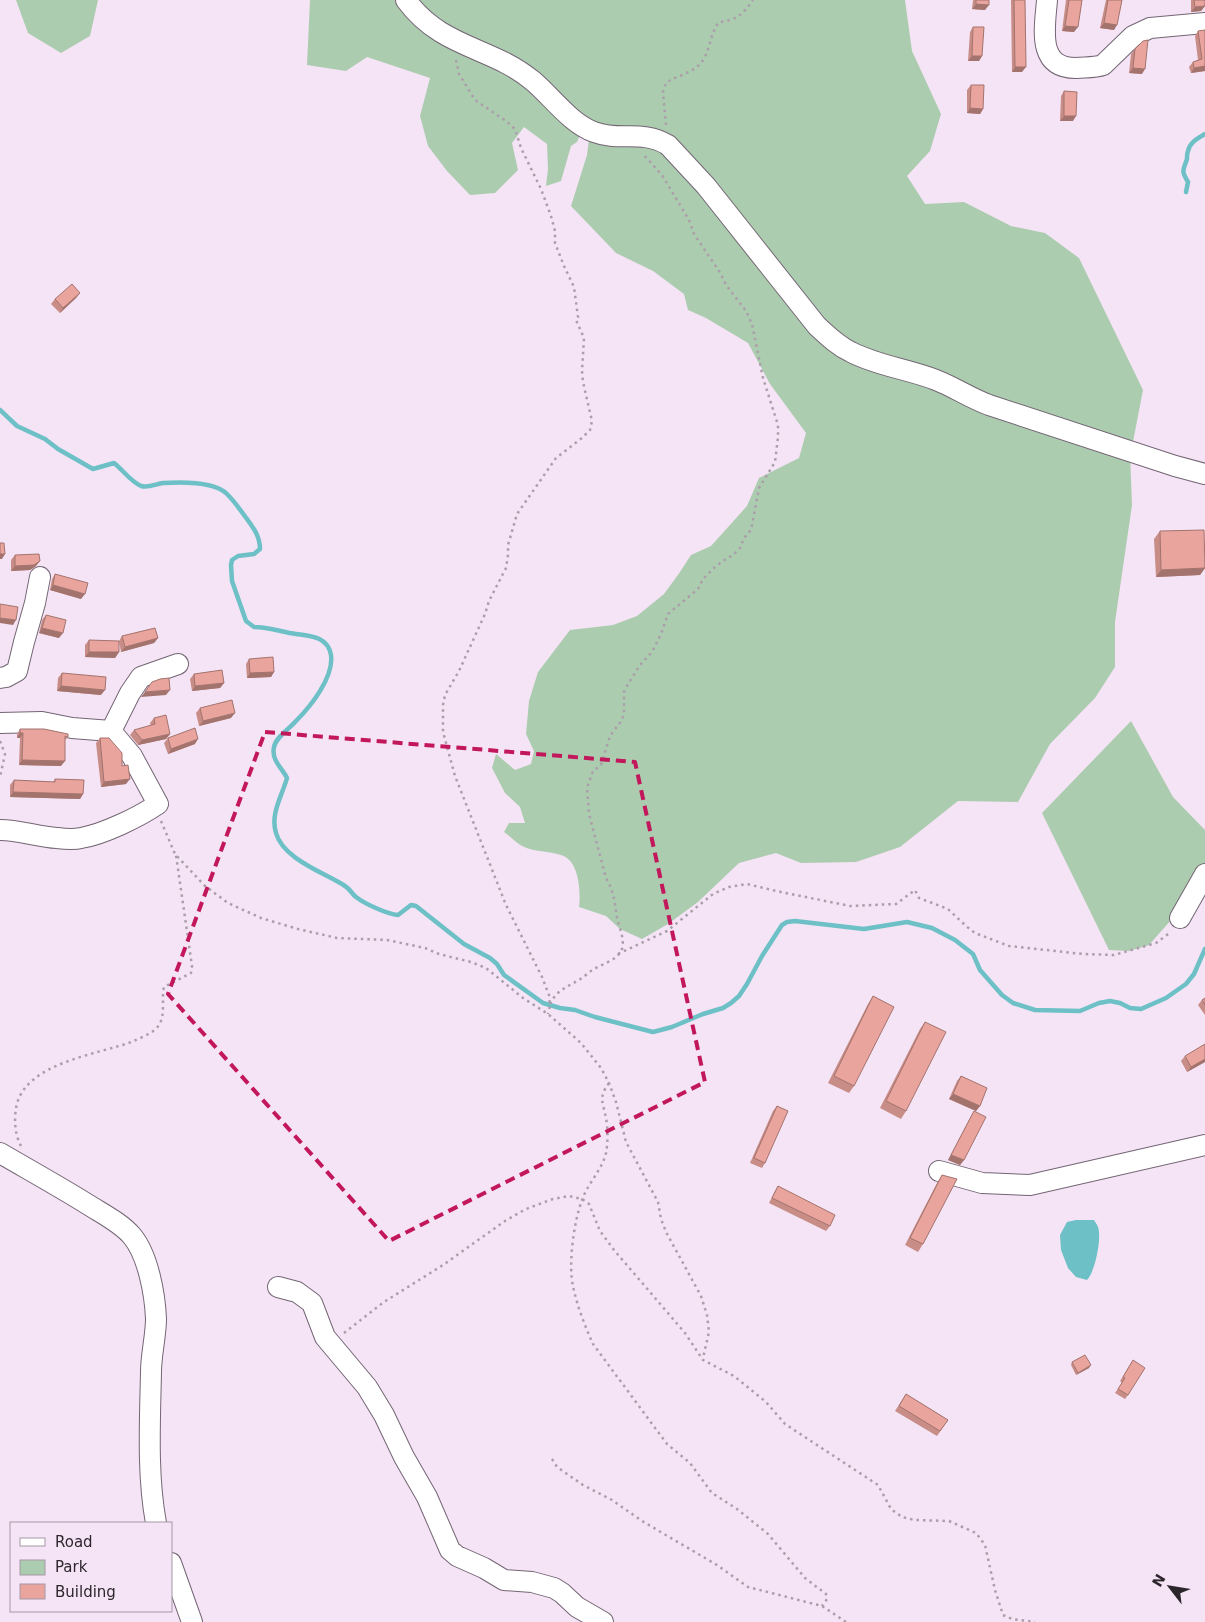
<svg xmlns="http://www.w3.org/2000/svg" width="1205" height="1622" viewBox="0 0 1205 1622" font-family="'DejaVu Sans',sans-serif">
<rect width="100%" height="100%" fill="#f5e4f5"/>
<path fill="#acccb0" d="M 16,0 L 98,0 L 90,36 L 61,53 L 28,33 Z
M 310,0 L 905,0 L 912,51 L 941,114 L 930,151 L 907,176 L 925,204 L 964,202 L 1011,226 L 1045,233 L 1079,258 L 1143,390 L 1132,447 L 885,362 L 822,326 L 670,140 L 583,128 L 577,142 L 571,146 L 561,181 L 546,186 L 548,169 L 547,144 L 524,127 L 512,143 L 518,170 L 495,193 L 470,195 L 447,171 L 428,146 L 420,116 L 430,78 L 367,57 L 346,71 L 307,65 Z
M 589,139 L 665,147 L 823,337 L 1130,454 L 1132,505 L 1115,622 L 1115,667 L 1095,698 L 1050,744 L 1018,802 L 958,801 L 900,847 L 856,862 L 801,863 L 776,853 L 739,863 L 698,902 L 668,924 L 642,939 L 620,929 L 606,916 L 579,907 C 581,891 579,860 561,855 C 549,851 534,852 522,846 C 516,843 510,836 504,832 L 509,823 L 525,823 L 520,807 L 505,793 L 492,768 L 496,754 L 515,770 L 531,764 L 534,751 L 526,734 L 529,701 L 538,672 L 570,630 L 613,625 L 637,616 L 664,594 L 680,572 L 691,555 L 711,546 L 747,506 L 759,478 L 799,458 L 806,433 L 770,384 L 748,343 L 706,318 L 688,310 L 684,294 L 653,271 L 616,253 L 571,206 L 587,155 Z
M 1131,721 L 1173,797 L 1205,830 L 1205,866 L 1179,911 L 1149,945 L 1129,951 L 1109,950 L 1042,813 Z"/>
<path fill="#6cc0c6" d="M 1076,1220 L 1094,1220 C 1095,1222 1097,1224 1098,1227 C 1102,1238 1095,1272 1087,1280 L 1076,1277 L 1068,1268 L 1061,1250 L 1060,1235 L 1067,1222 Z"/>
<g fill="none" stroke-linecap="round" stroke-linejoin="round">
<path stroke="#6cc0c6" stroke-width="4.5" d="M 1186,192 L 1188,182 C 1181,170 1183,171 1187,159 C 1187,156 1187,153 1188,151 C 1190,142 1198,138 1205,134
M 0,410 L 17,426 L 45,439 L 58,449 L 93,469 L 114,463 C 123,470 130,481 141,486 C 148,488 156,484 163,483 C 180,482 214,481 227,494 C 233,500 239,508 244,515 C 252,526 260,535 260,549 L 254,554 L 238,556 L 232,560 L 231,565 L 232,581 L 246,621 L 254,627 C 269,627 282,632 296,634 C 312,636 328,637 331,655 C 334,677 311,706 296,721 C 289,729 276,737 274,747 C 271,760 282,768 287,778 C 282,796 270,814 276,833 C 283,859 325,873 345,886 C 350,889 352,894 356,897 C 365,904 387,914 398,915 L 411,905 L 416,906 L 464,944 L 490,958 L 497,964 L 504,975 L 543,1003 L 560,1008 L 575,1010 L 595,1017 L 653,1032 L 672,1027 L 703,1014 L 723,1008 L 731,1003 L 739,996 L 747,984 L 762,956 L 782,925 L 787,922 L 795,921 L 864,929 L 907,922 L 932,928 L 955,940 L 973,954 L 980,970 L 1002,995 L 1013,1003 L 1035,1010 L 1080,1011 L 1099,1003 L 1110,1001 L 1120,1003 L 1130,1008 L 1141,1009 L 1166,998 L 1186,984 L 1194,974 L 1205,949"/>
<defs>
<path id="minor" d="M 406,0 C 442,49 491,46 533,81 C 552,97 570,123 594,132 C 620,142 641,129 668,145 L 706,186 L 817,326 C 828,336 838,346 851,352 C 878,366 908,369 936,380 C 954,387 970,398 989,405 L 1175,466 L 1205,474
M 1047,0 C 1045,27 1036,68 1076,68 C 1085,67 1094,68 1103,65 L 1133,36 L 1150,28 L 1205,23
M 0,678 L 6,677 L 17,671 L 24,642 L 35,603 L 40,577
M 0,723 L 42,722 L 72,728 L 111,731 L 130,693 L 141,677 L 178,664
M 0,830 C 20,830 38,837 57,838 C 65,839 73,840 81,838 C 104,834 139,817 158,804 L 132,756 L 111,731
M 1180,918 L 1205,874
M 0,1153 C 31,1171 62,1188 92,1207 C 105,1215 122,1224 132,1236 C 148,1255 155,1294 156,1319 C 156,1336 151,1354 151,1372 C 150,1421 147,1475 156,1523
M 939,1171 L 982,1183 L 1030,1185 L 1205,1145
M 278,1287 L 297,1292 L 312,1303 L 325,1337 L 367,1387 L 384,1415 L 404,1457 L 427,1497 L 450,1550 L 457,1556 L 484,1568 L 504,1580 L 532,1582 L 554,1588 L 562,1593 L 577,1607 L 603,1622
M 171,1563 L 192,1622"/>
</defs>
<use href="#minor" stroke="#736574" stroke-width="22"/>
<path stroke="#ab9eab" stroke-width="2.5" stroke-dasharray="2.5 4" stroke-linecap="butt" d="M 456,60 L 459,74 L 475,100 L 506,121 L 515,129 L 521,148 L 541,189 L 551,216 L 555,231 L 555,243 L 564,266 L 574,287 L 578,317 L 576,320 L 584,338 L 582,371 L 583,382 L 592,421 L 590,430 L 582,438 L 556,458 L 517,514 L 508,545 L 508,555 L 506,568 L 489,601 L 485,614 L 459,671 L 445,695 L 443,705 L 443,732 L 455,776 L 506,905 L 542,977 L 549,995 L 550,1006 L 548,1014
M 666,125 L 663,92 L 666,83 C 677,75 695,73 703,60 C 711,48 710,33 719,22 C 737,20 742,15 753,0
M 0,741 L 5,754 L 0,777
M 161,821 L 175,854 L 205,886 L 228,903 L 261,918 L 298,929 L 337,938 L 387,940 L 425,948 L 439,954 L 471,962 L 486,968 L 523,998 L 548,1014 L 581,1043 L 601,1068 L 609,1083 L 616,1102 L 626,1142 L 658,1202 L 661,1219 L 666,1232 L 701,1296 L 707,1315 L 709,1332 L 703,1358
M 618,954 L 667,931 L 713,894 L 729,887 L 747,884 L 781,892 L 850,906 L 896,904 L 915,890 L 919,898 L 948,909 L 966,926 L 975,933 L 1009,946 L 1083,954 L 1114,955 L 1156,943 L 1171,932
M 550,1004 C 557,989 570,986 582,978 C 585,976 588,973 591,971 C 601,964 617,961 622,949 C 625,939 619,927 617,918 C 615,904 614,891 606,878 L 589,814 L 587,788 L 593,771 L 601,765 L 610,736 L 622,720 L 624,713 L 624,692 L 628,684 L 640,665 L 652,652 L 661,634 L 668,614 L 698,589 L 703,579 L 715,567 L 726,559 L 733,555 L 740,548 L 744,538 L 751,530 L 759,488 L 775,462 L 778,437 L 778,425 L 763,378 L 752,324 L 746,311 L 726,285 L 721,274 L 694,234 L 689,220 L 662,175 L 642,153
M 609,1083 C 598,1098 603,1102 606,1118 C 608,1128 608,1143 606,1153 C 602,1170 588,1183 582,1200 C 574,1221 568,1264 573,1286 C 577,1306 585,1326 593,1344 L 667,1444 L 690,1463 L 712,1493 L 737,1509 L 768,1534 L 805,1578 L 826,1594 L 827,1599 L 822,1606
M 21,1146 C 15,1135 14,1121 16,1108 C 24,1062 98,1055 134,1041 C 142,1037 154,1033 159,1025 C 166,1014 161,998 164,987 L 191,973 L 192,966 L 176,855
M 344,1333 L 384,1302 L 443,1265 L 505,1221 L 526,1209 L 553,1199 L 569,1196 L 582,1199 L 589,1204 L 600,1231 L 614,1250 L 685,1333 L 703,1360 L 734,1376 L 766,1402 L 785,1424 L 878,1485 L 891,1509 L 902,1517 L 915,1520 L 949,1521 L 976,1533 L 985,1545 L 995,1590 L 1003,1615 L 1012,1619 L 1035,1622
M 552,1459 L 557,1467 L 583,1485 L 612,1500 L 642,1521 L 717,1565 L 748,1587 L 822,1606 L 846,1622"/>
<use href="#minor" stroke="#fff" stroke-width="20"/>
</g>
<path fill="#c88d87" d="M 973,0 L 989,0 L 985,10 L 972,9 Z
M 1011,0 L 1025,0 L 1022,72 L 1012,72 Z
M 1066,0 L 1082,0 L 1074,32 L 1062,31 Z
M 1106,0 L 1122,0 L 1114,30 L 1100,28 Z
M 1191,0 L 1205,0 L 1205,6 L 1201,11 L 1191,12 Z
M 973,27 L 982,56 L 979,61 L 968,61 L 970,32 Z
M 1205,30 L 1205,71 L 1191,73 L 1189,67 L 1193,62 L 1198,60 L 1195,36 L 1198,31 Z
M 1135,49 L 1142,74 L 1129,73 L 1131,54 Z
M 971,85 L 983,109 L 980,114 L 967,113 L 967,90 Z
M 1064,91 L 1073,121 L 1060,121 L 1061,96 Z
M 80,293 L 76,298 L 60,313 L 51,304 L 55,299 Z
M 1160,531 L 1205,568 L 1200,575 L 1156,577 L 1154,539 Z
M 15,555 L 36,566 L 30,570 L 11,571 L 11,560 Z
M 55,574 L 81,599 L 50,590 L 52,579 Z
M 46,615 L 59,638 L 39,633 L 42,620 Z
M 122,636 L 158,638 L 154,643 L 121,652 L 119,641 Z
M 89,640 L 119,652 L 115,658 L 85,657 L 85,645 Z
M 249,659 L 274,672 L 271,677 L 247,678 L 246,664 Z
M 62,673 L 101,695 L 57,691 L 58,678 Z
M 194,674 L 224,683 L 220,688 L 192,691 L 190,679 Z
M 200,708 L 231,718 L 199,726 L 196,713 Z
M 154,718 L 170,734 L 166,739 L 138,745 L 130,735 L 134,730 L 151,726 L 150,723 Z
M 20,729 L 68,737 L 65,740 L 61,766 L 19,765 L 20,738 L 17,738 L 17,734 Z
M 100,738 L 126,784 L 101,787 L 96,743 Z
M 168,738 L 195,744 L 168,754 L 164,743 Z
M 55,779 L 83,794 L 80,799 L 10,797 L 10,785 L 14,780 L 53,782 Z
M 873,996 L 854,1086 L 849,1093 L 828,1083 L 868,1004 Z
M 1205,998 L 1205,1015 L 1198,1005 L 1202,1000 Z
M 925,1022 L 906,1111 L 901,1119 L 880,1108 L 920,1029 Z
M 1185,1056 L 1205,1062 L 1187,1072 L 1181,1061 Z
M 961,1076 L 980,1106 L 976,1111 L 949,1099 L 957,1081 Z
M 777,1106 L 765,1163 L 762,1168 L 750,1163 L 773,1111 Z
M 974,1111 L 964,1160 L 960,1165 L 948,1160 L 971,1116 Z
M 942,1175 L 923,1244 L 918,1252 L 905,1245 L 937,1183 Z
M 778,1186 L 830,1226 L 826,1231 L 769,1203 L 775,1191 Z
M 1133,1360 L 1128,1395 L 1125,1399 L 1115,1393 L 1122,1383 L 1120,1381 Z
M 1072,1362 L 1089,1368 L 1076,1375 L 1071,1365 Z
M 906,1394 L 948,1420 L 937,1436 L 895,1411 Z"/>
<path fill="#a3736e" d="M 976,4 L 989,5 L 985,10 L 972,9 Z
M 1205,6 L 1201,11 L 1191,12 L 1195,7 Z
M 1104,23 L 1117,25 L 1114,30 L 1100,28 Z
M 1065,26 L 1078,27 L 1074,32 L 1062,31 Z
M 972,56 L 982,56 L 979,61 L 968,61 Z
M 1205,66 L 1205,71 L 1191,73 L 1194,68 Z
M 1015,67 L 1026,67 L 1022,72 L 1012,72 Z
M 1133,68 L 1145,69 L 1142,74 L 1129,73 Z
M 970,108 L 983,109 L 980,114 L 967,113 Z
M 1064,116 L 1076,116 L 1073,121 L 1060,121 Z
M 80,293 L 76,298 L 60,313 L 63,308 Z
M 0,554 L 5,554 L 2,559 L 0,559 Z
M 40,561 L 36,566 L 30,570 L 11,571 L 15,566 Z
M 1205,568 L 1200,575 L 1156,577 L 1161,570 Z
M 53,585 L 85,594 L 81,599 L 50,590 Z
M 0,618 L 16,620 L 13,625 L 0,623 Z
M 42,628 L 63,633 L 59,638 L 39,633 Z
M 158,638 L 154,643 L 121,652 L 125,647 Z
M 89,652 L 119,652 L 115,658 L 85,657 Z
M 274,672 L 271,677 L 247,678 L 250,673 Z
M 224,683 L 220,688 L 192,691 L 195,686 Z
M 61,686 L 105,690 L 101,695 L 57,691 Z
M 170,690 L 166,695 L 141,697 L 145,692 Z
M 235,713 L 231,718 L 199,726 L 203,721 Z
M 20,733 L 23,733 L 20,738 L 17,738 Z
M 170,734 L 166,739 L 138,745 L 142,740 Z
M 198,739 L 195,744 L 168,754 L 171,749 Z
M 22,760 L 65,761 L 61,766 L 19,765 Z
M 130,779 L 126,784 L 101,787 L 104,782 Z
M 13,792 L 83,794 L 80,799 L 10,797 Z
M 1205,1059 L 1205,1062 L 1187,1072 L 1191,1067 Z
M 953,1094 L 980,1106 L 976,1111 L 949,1099 Z
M 951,1155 L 964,1160 L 960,1165 L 948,1160 Z
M 1091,1365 L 1089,1368 L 1076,1375 L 1078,1373 Z"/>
<path fill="#e9a49d" stroke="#a3736e" d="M 976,0 L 989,0 L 989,5 L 976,4 Z
M 1014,0 L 1025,0 L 1026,67 L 1015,67 Z
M 1069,0 L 1082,0 L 1078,27 L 1065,26 Z
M 1108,0 L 1122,0 L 1117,25 L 1104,23 Z
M 1194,0 L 1205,0 L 1205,6 L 1195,7 Z
M 973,27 L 984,27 L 982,56 L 972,56 Z
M 1205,30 L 1205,66 L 1194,68 L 1193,62 L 1202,59 L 1198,31 Z
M 1148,40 L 1145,69 L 1133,68 L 1135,49 L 1143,41 Z
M 971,85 L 984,85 L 983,109 L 970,108 Z
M 1064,91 L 1077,92 L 1076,116 L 1064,116 Z
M 72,284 L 80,293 L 63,308 L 55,299 Z
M 1204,530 L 1205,568 L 1161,570 L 1160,531 Z
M 0,543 L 4,543 L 5,554 L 0,554 Z
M 39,554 L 40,561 L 34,565 L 15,566 L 15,555 Z
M 55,574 L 88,583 L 85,594 L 53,585 Z
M 0,604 L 18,607 L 16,620 L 0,618 Z
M 46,615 L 66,620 L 63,633 L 42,628 Z
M 155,628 L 158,638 L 125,647 L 122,636 Z
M 89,640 L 119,641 L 119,652 L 89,652 Z
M 273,657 L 274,672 L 250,673 L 249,659 Z
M 222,670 L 224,683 L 195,686 L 194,674 Z
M 62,673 L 106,677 L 105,690 L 61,686 Z
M 169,678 L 170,690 L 145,692 L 152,682 L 160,679 Z
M 232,700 L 235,713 L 203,721 L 200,708 Z
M 166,715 L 170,734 L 142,740 L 134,730 L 155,724 L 154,718 Z
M 195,728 L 198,739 L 171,749 L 168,738 Z
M 20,729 L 44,729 L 68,734 L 68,737 L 65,736 L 65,761 L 22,760 L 23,733 L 20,733 Z
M 100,738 L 109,738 L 122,753 L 122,766 L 128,765 L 130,779 L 104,782 Z
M 55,779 L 84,780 L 83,794 L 13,792 L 14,780 L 55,782 Z
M 873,996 L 894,1007 L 854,1086 L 834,1076 Z
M 1205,998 L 1205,1005 L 1202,1000 Z
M 925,1022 L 946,1032 L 906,1111 L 886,1101 Z
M 1205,1044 L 1205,1059 L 1191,1067 L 1185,1056 Z
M 961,1076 L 987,1088 L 980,1106 L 953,1094 Z
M 777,1106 L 788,1111 L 765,1163 L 754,1158 Z
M 974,1111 L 986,1117 L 964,1160 L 951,1155 Z
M 942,1175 L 957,1179 L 923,1244 L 910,1238 Z
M 778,1186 L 835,1215 L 830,1226 L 772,1198 Z
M 1085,1355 L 1091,1365 L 1078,1373 L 1072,1362 Z
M 1133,1360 L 1145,1368 L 1128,1395 L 1118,1389 L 1125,1378 L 1123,1377 Z
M 906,1394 L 948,1420 L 940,1431 L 899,1406 Z"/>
<path fill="none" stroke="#c2185b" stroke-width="4" stroke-dasharray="10 6" stroke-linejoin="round" d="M 265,732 L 635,762 L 705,1082 L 389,1241 L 168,994 Z"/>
<rect x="10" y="1522" width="162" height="90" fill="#f5e4f5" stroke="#a598a5"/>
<rect x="20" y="1538" width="25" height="8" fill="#ffffff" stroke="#a598a5"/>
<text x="55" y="1547" font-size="15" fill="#2c262c">Road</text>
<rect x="20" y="1560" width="25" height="15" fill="#acccb0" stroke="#a598a5"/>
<text x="55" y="1572" font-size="15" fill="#2c262c">Park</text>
<rect x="20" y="1584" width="25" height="15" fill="#e9a49d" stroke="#a598a5"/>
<text x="55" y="1597" font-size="15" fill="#2c262c">Building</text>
<g transform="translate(1170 1587) rotate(301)" stroke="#f5e4f5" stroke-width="4" paint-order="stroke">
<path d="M0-4L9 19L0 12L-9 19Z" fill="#2c262c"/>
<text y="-8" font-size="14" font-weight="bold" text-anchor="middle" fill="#2c262c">N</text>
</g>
</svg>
